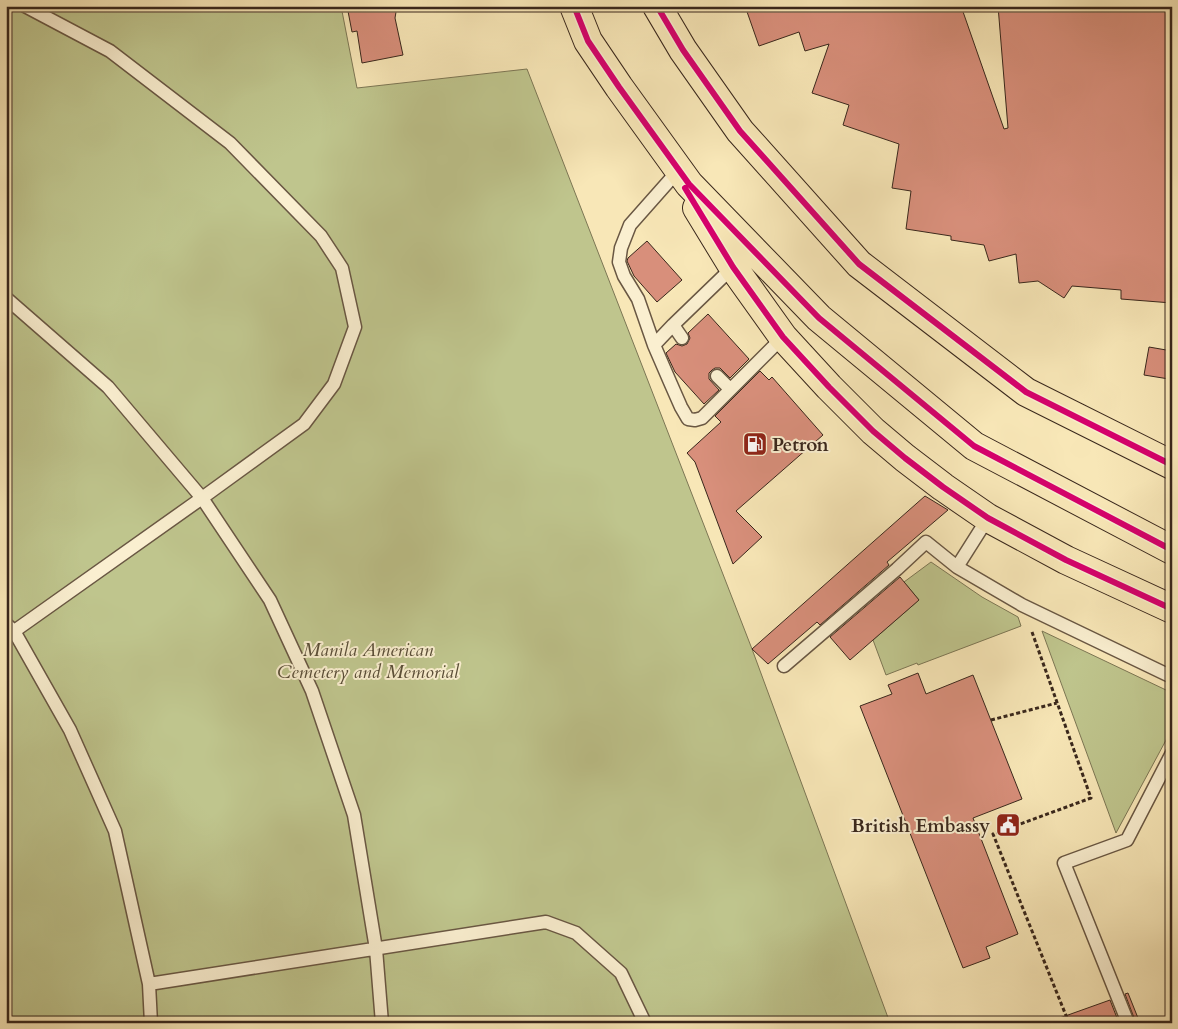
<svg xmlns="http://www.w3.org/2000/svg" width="1178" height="1029" viewBox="0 0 1178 1029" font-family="Cardo,serif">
<rect width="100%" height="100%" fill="#f8e7b7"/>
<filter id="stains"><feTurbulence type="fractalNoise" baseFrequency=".004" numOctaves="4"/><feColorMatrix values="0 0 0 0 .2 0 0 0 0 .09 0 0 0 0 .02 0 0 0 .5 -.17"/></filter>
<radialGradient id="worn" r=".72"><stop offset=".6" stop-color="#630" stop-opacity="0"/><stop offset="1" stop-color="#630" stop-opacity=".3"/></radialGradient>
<path fill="#bfc58d" stroke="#7c7654" d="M 6,6 L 341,6 L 357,88 L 527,69 L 752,649 L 890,1023 L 6,1023 Z
M 931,562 L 982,597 L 1018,617 L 1021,626 L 918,665 L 917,663 L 886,675 L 873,640 L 919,600 L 904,582 Z
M 1042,631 L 1166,690 L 1172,696 L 1172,729 L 1116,833 Z"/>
<path fill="#d88f7b" stroke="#39271c" d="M 347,6 L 397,6 L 395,18 L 403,55 L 362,63 L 357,31 L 352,32 Z
M 745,6 L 961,6 L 1004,129 L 1008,128 L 998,6 L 1172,6 L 1172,303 L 1121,299 L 1121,290 L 1072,286 L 1064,298 L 1038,281 L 1019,283 L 1016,254 L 989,261 L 984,245 L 951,240 L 951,236 L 906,229 L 911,191 L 892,188 L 899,144 L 843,125 L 849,105 L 812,93 L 829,44 L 805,51 L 799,32 L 759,46 Z
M 647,241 L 682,280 L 657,302 L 634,276 L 627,261 L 628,258 Z
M 708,314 L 749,359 L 730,378 L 720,368 L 715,368 L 712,370 L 709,373 L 709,379 L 719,390 L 704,404 L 675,372 L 666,353 L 676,344 L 682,346 L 687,344 L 690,338 L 688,333 Z
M 1149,347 L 1172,351 L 1172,365 L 1169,379 L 1144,375 Z
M 760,371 L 769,380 L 772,377 L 823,435 L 736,511 L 762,537 L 733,564 L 695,462 L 687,453 L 721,422 L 715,416 Z
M 925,496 L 948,510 L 887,562 L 889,565 L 820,625 L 817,622 L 768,664 L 752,649 Z
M 900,577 L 919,600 L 850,660 L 830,637 Z
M 918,673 L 926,694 L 973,675 L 1022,799 L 973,818 L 1018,934 L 986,947 L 990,958 L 963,968 L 860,706 L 892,694 L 888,685 Z
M 1128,993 L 1140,1023 L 1136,1023 L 1125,994 Z
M 1110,1000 L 1119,1023 L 1054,1023 L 1054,1020 Z"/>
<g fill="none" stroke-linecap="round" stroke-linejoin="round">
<defs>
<path id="lane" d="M 676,173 L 630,225 L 621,248 L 619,262 L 624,276 L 638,299 L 654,345 L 670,382 L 681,407 L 688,419 L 695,420 L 702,418 L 783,337
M 6,298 L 108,387 L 202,498 L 270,600 L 312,691 L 354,815 L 376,949 L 382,1023
M 682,338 L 673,325 L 733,267
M 654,345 L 673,325
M 717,376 L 730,389
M 957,567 L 988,518
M 6,624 L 14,631 L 70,730 L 115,831 L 149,984 L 151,1023
M 6,637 L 202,498 L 304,424 L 334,384 L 355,327 L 342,268 L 321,236 L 230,143 L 110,51 L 25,6
M 784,666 L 897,569 L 926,542 L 957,567 L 1022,605 L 1172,677
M 149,984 L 546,922 L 576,933 L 621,973 L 645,1023
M 1128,1023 L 1064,863 L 1127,840 L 1172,753"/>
<path id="primary" d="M 574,6 L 588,41 L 619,87 L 689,184 L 819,318 L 974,446 L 1172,550
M 657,6 L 683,50 L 740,131 L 859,264 L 1026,392 L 1172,465
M 697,208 L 733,267 L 783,337 L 829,387 L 873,431 L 905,458 L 943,487 L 988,518 L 1066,560 L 1172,609"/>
</defs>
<use href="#lane" stroke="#695743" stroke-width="15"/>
<use href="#primary" stroke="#39271c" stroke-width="30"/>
<path stroke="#39271c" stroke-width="3" stroke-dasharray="4 2.5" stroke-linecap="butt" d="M 1032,632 L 1091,798 L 993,834 L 1069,1023
M 991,720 L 1057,703"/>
<use href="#lane" stroke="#faefd0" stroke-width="12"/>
<use href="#primary" stroke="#f8e7b7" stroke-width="28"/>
<defs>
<path id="cycleway" d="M 574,6 L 588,41 L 619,87 L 689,184 L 819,318 L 974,446 L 1172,550
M 657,6 L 683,50 L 740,131 L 859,264 L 1026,392 L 1172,465
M 685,188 L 733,267 L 783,337 L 829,387 L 873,431 L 905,458 L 943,487 L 988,518 L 1066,560 L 1172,609"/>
</defs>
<use href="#cycleway" stroke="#faefd0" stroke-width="9"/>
<use href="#cycleway" stroke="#d6006c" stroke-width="6"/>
</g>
<defs>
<symbol id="fuel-square" viewBox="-11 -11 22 22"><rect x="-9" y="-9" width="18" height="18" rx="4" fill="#8f2418" stroke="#faefd0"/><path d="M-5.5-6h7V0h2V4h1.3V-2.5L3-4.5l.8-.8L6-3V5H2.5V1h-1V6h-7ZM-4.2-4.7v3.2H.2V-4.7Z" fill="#fff"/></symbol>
<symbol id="civic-square" viewBox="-11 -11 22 22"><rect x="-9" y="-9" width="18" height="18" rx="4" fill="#8f2418" stroke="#faefd0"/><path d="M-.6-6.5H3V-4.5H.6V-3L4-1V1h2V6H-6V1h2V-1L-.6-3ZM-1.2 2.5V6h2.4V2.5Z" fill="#fff"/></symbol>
</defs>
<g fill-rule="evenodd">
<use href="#fuel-square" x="741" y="430" width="28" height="28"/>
<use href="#civic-square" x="994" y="811" width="28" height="28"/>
</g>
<g text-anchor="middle" stroke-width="4" stroke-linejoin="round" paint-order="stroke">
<g font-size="19" font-weight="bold" fill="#39271c" stroke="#faefd0" text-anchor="start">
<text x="772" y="451">Petron</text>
<text x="990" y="832" text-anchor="end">British Embassy</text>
</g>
<g font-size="19" font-style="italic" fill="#5a4e38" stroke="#faefd0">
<text x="368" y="656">Manila American<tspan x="368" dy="22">Cemetery and Memorial</tspan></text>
</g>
</g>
<rect width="1178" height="1029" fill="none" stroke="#f8e7b7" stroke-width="25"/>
<rect x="8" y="8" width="1163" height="1014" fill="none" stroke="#39271c" stroke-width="2.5"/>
<rect x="12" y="12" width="1153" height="1004" fill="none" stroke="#39271c"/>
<rect width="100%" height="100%" filter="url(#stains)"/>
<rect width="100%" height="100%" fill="url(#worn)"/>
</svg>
